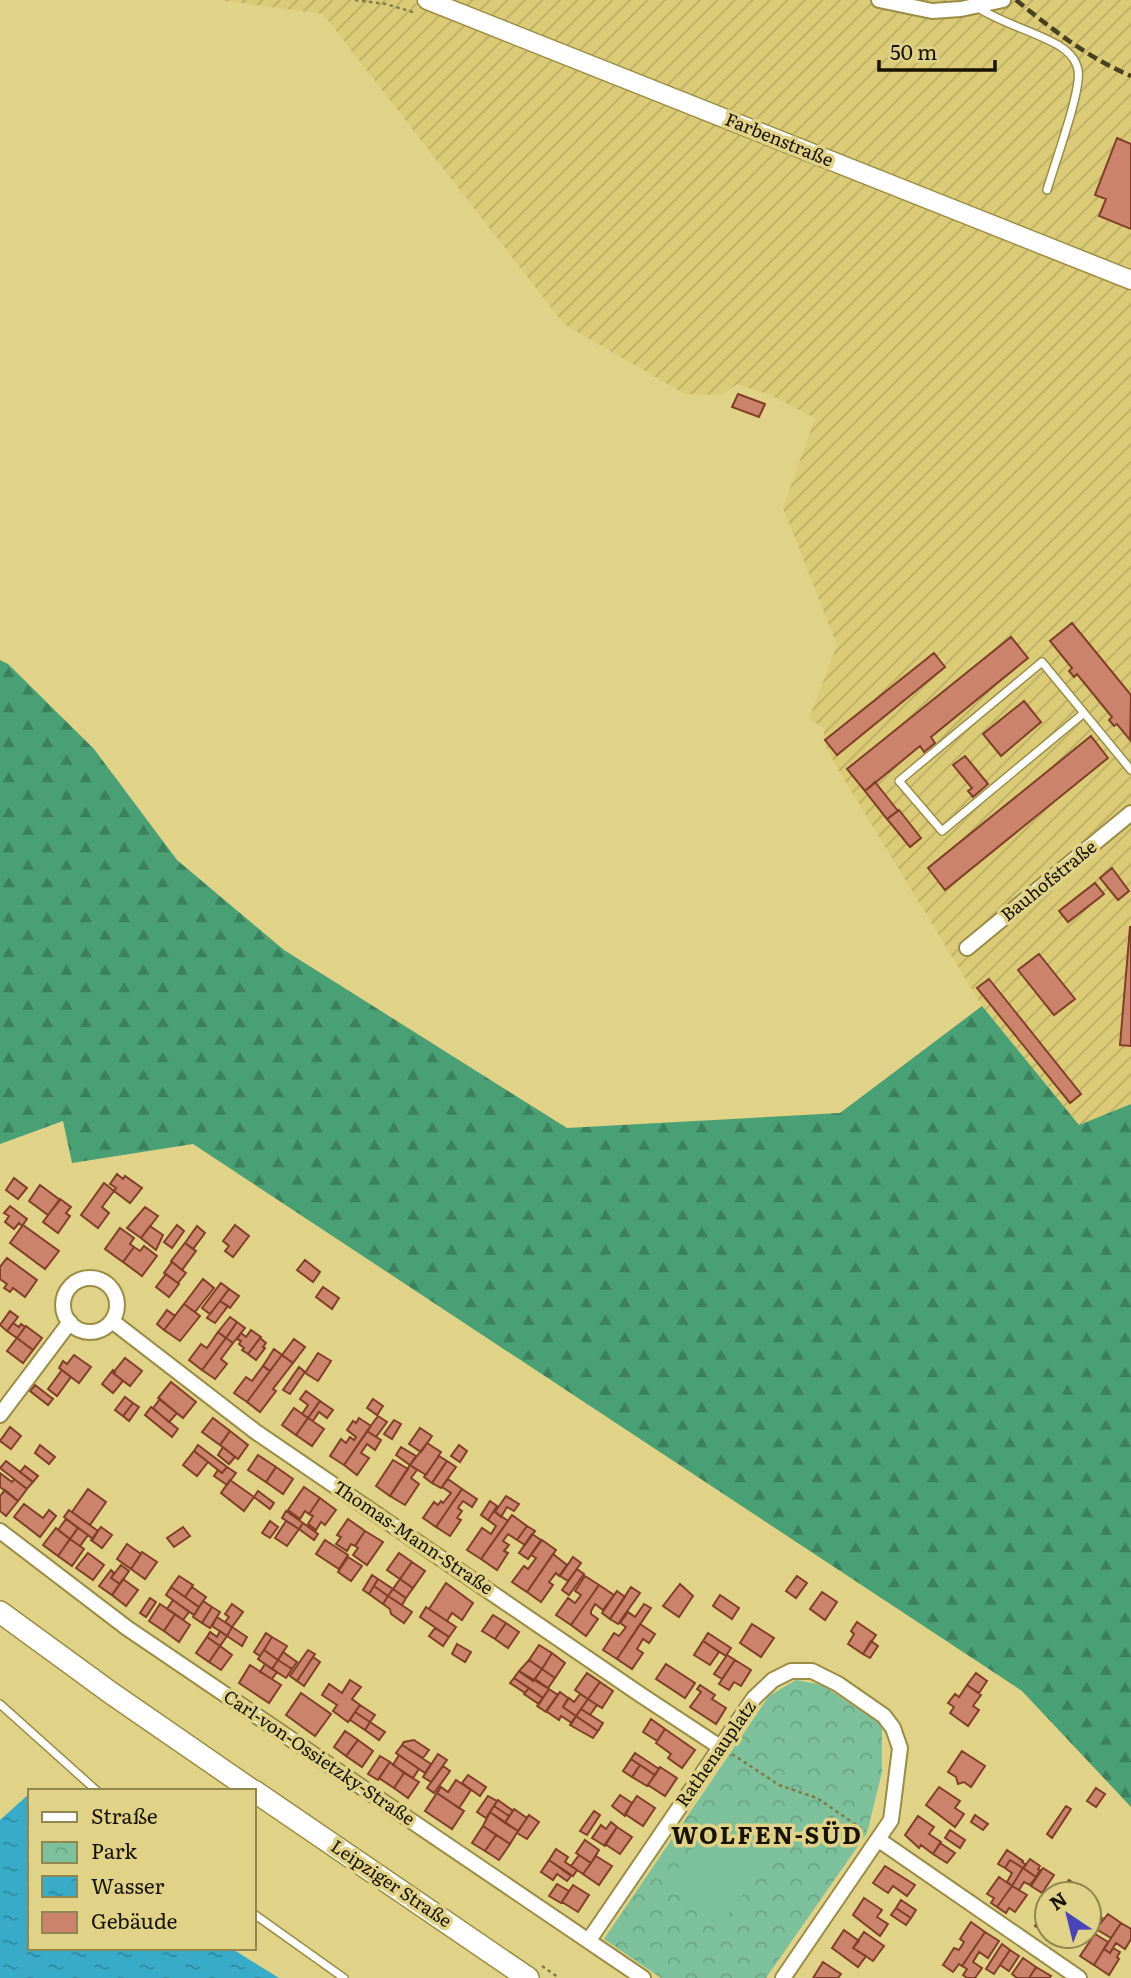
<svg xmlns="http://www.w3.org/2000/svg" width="1131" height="1978" viewBox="0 0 1131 1978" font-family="Literata,serif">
<defs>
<pattern id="industrial-furrows" width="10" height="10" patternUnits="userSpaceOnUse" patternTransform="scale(1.75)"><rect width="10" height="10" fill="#dbcb76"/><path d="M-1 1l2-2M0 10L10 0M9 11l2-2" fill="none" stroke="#bbad64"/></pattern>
<pattern id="forest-firs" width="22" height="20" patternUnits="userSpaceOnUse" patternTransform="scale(1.75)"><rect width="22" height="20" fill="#49a074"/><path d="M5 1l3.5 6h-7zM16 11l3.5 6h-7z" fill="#3c815d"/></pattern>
<pattern id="park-crowns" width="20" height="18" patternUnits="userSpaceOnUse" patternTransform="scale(1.75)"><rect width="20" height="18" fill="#7cc19b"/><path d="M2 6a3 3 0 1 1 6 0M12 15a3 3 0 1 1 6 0" fill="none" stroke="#6aa584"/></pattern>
<pattern id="water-ripples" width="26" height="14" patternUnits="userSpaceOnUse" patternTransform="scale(1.75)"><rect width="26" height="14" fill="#38abc9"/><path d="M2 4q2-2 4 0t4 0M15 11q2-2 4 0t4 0" fill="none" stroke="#2e8aa1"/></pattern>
</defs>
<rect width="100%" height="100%" fill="#e0d286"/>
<path fill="url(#industrial-furrows)" d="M 218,0 L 1131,0 L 1131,1104 L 1079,1125 L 982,1006 L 836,766 L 824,742 L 824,728 L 809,719 L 837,645 L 783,508 L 815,418 L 770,395 L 737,384 L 721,395 L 685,394 L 564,324 L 323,14 Z"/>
<path fill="url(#forest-firs)" d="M 0,660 L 8,664 L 94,749 L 177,860 L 284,950 L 567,1128 L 840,1113 L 982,1006 L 1079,1125 L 1131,1104 L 1131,1807 L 1022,1691 L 193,1144 L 72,1163 L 63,1121 L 0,1144 Z"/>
<path fill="url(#park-crowns)" d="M 796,1680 L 822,1685 L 882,1725 L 882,1772 L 867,1833 L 766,1978 L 661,1978 L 604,1939 L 769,1696 Z"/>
<path fill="#7cc19b" d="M 724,1804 L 779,1844 L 722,1923 L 667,1884 Z"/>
<path fill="url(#water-ripples)" d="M 30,1793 L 30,1948 L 231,1948 L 279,1978 L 0,1978 L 0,1820 Z"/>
<path fill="#cc836b" stroke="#813f29" stroke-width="2" d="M 1117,138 L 1131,144 L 1131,229 L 1099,216 L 1106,199 L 1095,195 Z
M 738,394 L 765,404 L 759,417 L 732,407 Z
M 1072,623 L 1131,695 L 1130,740 L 1117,724 L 1114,726 L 1109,720 L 1112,717 L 1077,674 L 1074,677 L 1069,671 L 1072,668 L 1050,641 Z
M 1011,637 L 1028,658 L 931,737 L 935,743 L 924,752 L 920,746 L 865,791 L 847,769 Z
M 934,653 L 945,667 L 837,755 L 825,740 Z
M 1024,701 L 1041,722 L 1001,756 L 983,734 Z
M 1091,736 L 1108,758 L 945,890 L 928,868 Z
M 965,756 L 988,784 L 973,797 L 968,791 L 972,788 L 953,765 Z
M 875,782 L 898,811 L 887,819 L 865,791 Z
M 899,810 L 921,838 L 910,847 L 887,819 Z
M 1112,868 L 1129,891 L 1118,900 L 1100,878 Z
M 1095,883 L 1104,894 L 1068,922 L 1059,911 Z
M 1130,927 L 1131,927 L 1131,1046 L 1120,1045 Z
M 1039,954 L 1075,999 L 1054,1015 L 1018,970 Z
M 989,979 L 1081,1094 L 1070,1103 L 977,988 Z
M 117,1174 L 123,1179 L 125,1176 L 142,1188 L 130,1203 L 114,1191 L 116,1188 L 110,1184 Z
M 14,1178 L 27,1188 L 18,1199 L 6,1190 Z
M 104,1183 L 114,1191 L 102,1207 L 109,1213 L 98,1228 L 81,1215 Z
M 40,1185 L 60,1200 L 48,1215 L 29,1201 Z
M 60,1199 L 71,1207 L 66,1213 L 70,1216 L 58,1233 L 43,1222 Z
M 10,1206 L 27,1219 L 22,1226 L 19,1223 L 14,1229 L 5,1222 L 9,1216 L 4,1213 Z
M 145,1207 L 158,1216 L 141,1238 L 127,1228 Z
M 23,1225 L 59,1251 L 45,1269 L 10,1243 Z
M 177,1225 L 184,1231 L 172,1248 L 164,1242 Z
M 235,1225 L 249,1236 L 233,1257 L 225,1251 L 229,1246 L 223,1241 Z
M 150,1226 L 163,1235 L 156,1250 L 141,1238 Z
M 197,1226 L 205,1233 L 193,1249 L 185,1243 Z
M 120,1228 L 134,1238 L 130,1244 L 134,1247 L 123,1262 L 105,1249 Z
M 185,1243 L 196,1251 L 182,1270 L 171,1261 Z
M 144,1246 L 157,1256 L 142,1276 L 123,1262 L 134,1247 L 140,1251 Z
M 7,1258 L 37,1280 L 25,1297 L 13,1288 L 10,1292 L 4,1288 L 7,1284 L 0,1279 L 0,1267 Z
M 305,1260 L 320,1272 L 313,1282 L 297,1270 Z
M 172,1262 L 186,1273 L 178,1283 L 164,1273 Z
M 166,1274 L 179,1284 L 169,1297 L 156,1287 Z
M 203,1279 L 214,1288 L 195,1312 L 184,1304 Z
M 221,1283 L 229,1289 L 210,1314 L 202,1308 Z
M 323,1287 L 339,1298 L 332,1309 L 316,1297 Z
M 229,1289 L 239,1296 L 230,1308 L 220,1301 Z
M 220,1301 L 228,1306 L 215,1323 L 207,1318 Z
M 184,1304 L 200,1316 L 180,1341 L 164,1330 Z
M 167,1310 L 175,1316 L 164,1330 L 157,1324 Z
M 10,1311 L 18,1317 L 7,1331 L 0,1325 Z
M 230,1317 L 237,1322 L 226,1338 L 218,1332 Z
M 237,1322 L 245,1328 L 233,1343 L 226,1338 Z
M 13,1323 L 19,1327 L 21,1324 L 25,1327 L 17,1338 L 7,1331 Z
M 26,1326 L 42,1338 L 33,1350 L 17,1338 Z
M 251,1330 L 261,1337 L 248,1354 L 242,1350 L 244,1348 L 239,1344 L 241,1341 L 237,1339 L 241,1333 L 246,1337 Z
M 218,1332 L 226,1338 L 202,1370 L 189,1360 L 201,1344 L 207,1348 Z
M 17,1338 L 33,1350 L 23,1363 L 7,1351 Z
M 226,1338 L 233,1343 L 221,1359 L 227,1364 L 215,1379 L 202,1370 Z
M 260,1338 L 266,1343 L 263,1347 L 265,1348 L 256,1360 L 248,1354 Z
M 294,1339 L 305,1347 L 293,1363 L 282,1355 Z
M 274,1349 L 282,1355 L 270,1371 L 263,1366 Z
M 318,1353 L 331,1361 L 318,1381 L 305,1373 Z
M 74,1355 L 91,1367 L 79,1383 L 59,1368 L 63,1361 L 67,1364 Z
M 282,1355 L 293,1363 L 273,1389 L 276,1391 L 260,1412 L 247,1402 Z
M 125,1358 L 142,1371 L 130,1386 L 113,1373 Z
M 263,1366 L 270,1371 L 247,1402 L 234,1393 L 246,1377 L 252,1381 Z
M 299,1367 L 305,1372 L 290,1394 L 283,1390 Z
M 62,1370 L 71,1377 L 57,1396 L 48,1389 Z
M 113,1370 L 115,1372 L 113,1373 L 123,1381 L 113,1393 L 102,1384 Z
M 171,1382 L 196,1402 L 183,1418 L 158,1398 Z
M 35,1385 L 53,1399 L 48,1405 L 30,1391 Z
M 306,1391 L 320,1401 L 308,1418 L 302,1414 L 308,1405 L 300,1399 Z
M 125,1397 L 133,1403 L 123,1416 L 115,1410 Z
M 160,1399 L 177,1413 L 169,1422 L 153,1408 Z
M 373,1399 L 383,1406 L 377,1415 L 367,1408 Z
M 320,1401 L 333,1410 L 327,1418 L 319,1412 L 313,1421 L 308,1418 Z
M 133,1403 L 139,1407 L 129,1421 L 123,1416 Z
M 151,1407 L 178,1429 L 172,1437 L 145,1415 Z
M 294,1408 L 308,1418 L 296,1435 L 282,1425 Z
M 378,1416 L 387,1422 L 376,1437 L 367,1431 Z
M 213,1418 L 230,1431 L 220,1445 L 202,1432 Z
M 308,1418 L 324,1429 L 312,1446 L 296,1435 Z
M 359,1418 L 371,1426 L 344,1465 L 330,1456 L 341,1439 L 346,1443 L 350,1437 L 354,1440 L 356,1437 L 347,1430 L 353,1421 L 356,1423 Z
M 394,1420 L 401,1424 L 392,1439 L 384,1434 Z
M 10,1427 L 21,1436 L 11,1449 L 0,1441 Z
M 420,1428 L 432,1436 L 421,1452 L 409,1444 Z
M 230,1431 L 248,1445 L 238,1459 L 220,1445 Z
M 367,1431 L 381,1440 L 375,1450 L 367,1444 L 361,1453 L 369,1458 L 357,1475 L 344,1465 Z
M 427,1443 L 441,1452 L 426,1475 L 410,1465 Z
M 40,1445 L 55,1457 L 49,1464 L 35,1453 Z
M 198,1445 L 227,1467 L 222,1473 L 194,1451 Z
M 459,1445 L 467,1451 L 460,1462 L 451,1456 Z
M 223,1447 L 235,1457 L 229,1464 L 218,1455 Z
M 401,1447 L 416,1456 L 410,1465 L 396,1455 Z
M 194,1451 L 208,1462 L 197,1476 L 183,1465 Z
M 258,1455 L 276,1467 L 266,1482 L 248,1470 Z
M 439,1456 L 447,1461 L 432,1483 L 424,1477 Z
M 393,1460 L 408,1469 L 390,1496 L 376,1486 Z
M 6,1461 L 33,1482 L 27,1489 L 0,1468 Z
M 447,1461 L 456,1467 L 441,1488 L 432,1483 Z
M 410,1465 L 417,1470 L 411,1478 L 419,1484 L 405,1505 L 390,1496 Z
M 25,1466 L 38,1476 L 33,1482 L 20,1472 Z
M 227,1467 L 236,1473 L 227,1485 L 214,1476 L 218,1470 L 222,1473 Z
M 276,1467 L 293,1479 L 283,1494 L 266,1482 Z
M 0,1473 L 12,1482 L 14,1479 L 27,1489 L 18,1501 L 0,1487 Z
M 448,1479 L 462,1489 L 436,1527 L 423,1518 L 434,1502 L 438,1505 L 441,1501 L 443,1503 L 451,1493 L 442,1487 Z
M 230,1480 L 254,1497 L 244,1511 L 221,1493 Z
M 304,1487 L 320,1498 L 309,1514 L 305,1511 L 300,1519 L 288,1510 Z
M 88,1489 L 106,1502 L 90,1525 L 72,1512 Z
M 462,1489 L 477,1499 L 472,1507 L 463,1501 L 458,1508 L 462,1511 L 457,1518 L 461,1520 L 450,1536 L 436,1527 Z
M 5,1490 L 18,1501 L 6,1516 L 0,1511 L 0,1496 Z
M 258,1491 L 274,1503 L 270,1509 L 254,1497 Z
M 506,1496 L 519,1504 L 514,1511 L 507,1507 L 501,1517 L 495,1512 Z
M 320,1498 L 336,1510 L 325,1525 L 321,1522 L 316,1530 L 308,1524 L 313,1516 L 309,1514 Z
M 490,1501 L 497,1506 L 488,1520 L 481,1515 Z
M 24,1504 L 43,1518 L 49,1510 L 56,1516 L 40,1537 L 14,1517 Z
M 69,1510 L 98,1531 L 93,1539 L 64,1517 Z
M 286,1511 L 303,1523 L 299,1529 L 282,1518 Z
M 494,1511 L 508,1521 L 481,1559 L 467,1550 L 482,1528 L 491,1534 L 496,1526 L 488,1520 Z
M 512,1515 L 527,1526 L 517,1540 L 508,1534 L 503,1541 L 509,1545 L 504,1551 L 508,1553 L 497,1570 L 481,1559 Z
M 66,1519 L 78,1528 L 70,1539 L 58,1530 Z
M 348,1519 L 365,1531 L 355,1546 L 351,1544 L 347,1551 L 336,1544 L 341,1537 L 337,1535 Z
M 270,1521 L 278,1527 L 270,1538 L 262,1533 Z
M 286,1521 L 299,1529 L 287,1546 L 275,1538 Z
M 303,1523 L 318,1534 L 314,1540 L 299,1529 Z
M 527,1526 L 535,1531 L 525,1545 L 517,1540 Z
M 101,1527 L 112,1535 L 102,1548 L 91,1540 Z
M 183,1527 L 190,1536 L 174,1547 L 167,1538 Z
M 56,1528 L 70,1539 L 58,1556 L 43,1545 Z
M 78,1528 L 88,1535 L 80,1546 L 70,1539 Z
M 365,1531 L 383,1542 L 367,1565 L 353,1555 L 358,1548 L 355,1546 Z
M 532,1534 L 541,1540 L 528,1559 L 519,1553 Z
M 70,1539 L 84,1549 L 72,1566 L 58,1556 Z
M 325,1540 L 348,1555 L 339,1569 L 316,1554 Z
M 542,1540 L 556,1550 L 527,1592 L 512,1582 L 524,1566 L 528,1569 L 536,1558 L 531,1555 Z
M 127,1544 L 141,1554 L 131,1569 L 117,1559 Z
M 142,1552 L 157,1562 L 145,1579 L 131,1569 Z
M 88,1553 L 104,1565 L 93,1580 L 76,1568 Z
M 399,1553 L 412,1562 L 400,1579 L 387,1570 Z
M 553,1554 L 567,1565 L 559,1576 L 556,1573 L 549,1582 L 553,1585 L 541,1602 L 527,1592 Z
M 348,1557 L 362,1566 L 351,1581 L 338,1572 Z
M 573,1557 L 581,1563 L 568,1581 L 560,1576 Z
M 412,1562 L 425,1571 L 413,1588 L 400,1579 Z
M 121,1565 L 129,1571 L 120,1584 L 111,1578 Z
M 577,1569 L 584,1574 L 569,1595 L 562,1590 Z
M 111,1570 L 114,1573 L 111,1578 L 120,1584 L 112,1595 L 99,1586 Z
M 372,1575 L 378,1579 L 369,1594 L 363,1590 Z
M 179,1576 L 193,1585 L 185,1597 L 171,1587 Z
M 585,1576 L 599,1585 L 571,1625 L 556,1615 L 568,1598 L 575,1603 L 581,1595 L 575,1591 Z
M 797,1576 L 807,1583 L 796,1598 L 786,1591 Z
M 123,1579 L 138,1590 L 126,1606 L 112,1595 Z
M 378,1579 L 393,1589 L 388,1596 L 374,1586 Z
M 400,1579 L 413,1588 L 406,1598 L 393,1589 Z
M 446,1583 L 473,1603 L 462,1620 L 452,1613 L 447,1621 L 429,1609 Z
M 680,1584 L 693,1596 L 679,1617 L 663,1606 Z
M 599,1585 L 614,1595 L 603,1610 L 595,1604 L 591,1611 L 591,1614 L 598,1619 L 586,1636 L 571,1625 Z
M 374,1586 L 388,1596 L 383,1604 L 369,1594 Z
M 171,1587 L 199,1607 L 194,1615 L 166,1595 Z
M 192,1587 L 206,1597 L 199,1607 L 185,1597 Z
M 631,1587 L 640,1593 L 618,1624 L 610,1619 Z
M 393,1589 L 406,1598 L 402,1605 L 388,1596 Z
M 617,1591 L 625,1597 L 610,1619 L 602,1613 Z
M 822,1592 L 837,1602 L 825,1620 L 810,1609 Z
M 720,1595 L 739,1608 L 732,1619 L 713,1606 Z
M 388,1596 L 412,1612 L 404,1623 L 391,1614 L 390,1609 L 383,1604 Z
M 150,1598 L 156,1602 L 146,1617 L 140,1613 Z
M 173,1600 L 189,1612 L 183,1620 L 167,1609 Z
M 203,1601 L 212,1607 L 202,1623 L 193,1617 Z
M 160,1604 L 175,1614 L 164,1631 L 149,1621 Z
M 232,1604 L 243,1612 L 232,1627 L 225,1622 L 229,1617 L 225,1614 Z
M 644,1604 L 651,1608 L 617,1659 L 603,1650 L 614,1633 L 619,1636 L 626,1627 L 620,1623 L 628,1612 L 635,1617 Z
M 212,1607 L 220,1612 L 210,1628 L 202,1623 Z
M 426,1607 L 456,1627 L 449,1637 L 420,1617 Z
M 175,1614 L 190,1625 L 179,1642 L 164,1631 Z
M 493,1615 L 506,1623 L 495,1639 L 482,1631 Z
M 217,1617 L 232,1627 L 227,1636 L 212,1626 Z
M 857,1622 L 876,1635 L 863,1654 L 848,1644 L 854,1634 L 851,1631 Z
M 506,1623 L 519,1632 L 508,1648 L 495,1639 Z
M 640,1624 L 655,1634 L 649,1643 L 643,1639 L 637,1649 L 643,1653 L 632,1669 L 617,1659 Z
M 752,1624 L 774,1638 L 761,1657 L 740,1643 Z
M 232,1627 L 247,1637 L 242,1646 L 227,1636 Z
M 435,1628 L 449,1637 L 443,1646 L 429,1636 Z
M 220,1631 L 227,1636 L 220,1646 L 207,1637 L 210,1632 L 217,1637 Z
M 266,1633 L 272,1637 L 260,1656 L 254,1652 Z
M 708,1633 L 731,1648 L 726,1656 L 703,1641 Z
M 207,1637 L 220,1646 L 209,1662 L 196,1653 Z
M 272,1637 L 287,1646 L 278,1660 L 264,1650 Z
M 703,1641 L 719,1652 L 710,1665 L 694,1655 Z
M 871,1641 L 878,1646 L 870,1658 L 863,1654 Z
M 457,1644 L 471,1652 L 465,1662 L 452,1654 Z
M 539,1645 L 552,1653 L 542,1669 L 529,1660 Z
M 220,1646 L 232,1655 L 221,1670 L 209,1662 Z
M 264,1650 L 278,1660 L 272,1669 L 258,1659 Z
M 308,1650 L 315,1654 L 297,1681 L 290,1676 Z
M 283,1652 L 297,1662 L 292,1669 L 278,1660 Z
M 552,1653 L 565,1663 L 555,1678 L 542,1669 Z
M 727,1655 L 735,1660 L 722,1679 L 714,1674 Z
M 313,1657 L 320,1662 L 304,1686 L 297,1681 Z
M 278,1660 L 292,1669 L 286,1678 L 272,1669 Z
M 529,1660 L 542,1669 L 533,1681 L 519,1671 Z
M 735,1660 L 751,1670 L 741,1686 L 734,1682 L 729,1690 L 719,1684 Z
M 265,1664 L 277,1672 L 272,1679 L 260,1672 Z
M 666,1664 L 695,1683 L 685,1698 L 656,1679 Z
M 250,1665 L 281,1685 L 269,1703 L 239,1683 Z
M 542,1669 L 555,1678 L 548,1688 L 535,1679 Z
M 519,1671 L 549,1689 L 543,1698 L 514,1678 Z
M 587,1673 L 600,1682 L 588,1699 L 575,1690 Z
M 976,1673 L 987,1681 L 979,1693 L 967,1685 Z
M 514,1678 L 529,1688 L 525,1693 L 510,1683 Z
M 350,1680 L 361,1687 L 352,1699 L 360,1705 L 348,1722 L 333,1711 L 337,1705 L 322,1695 L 329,1684 L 342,1693 Z
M 600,1682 L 613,1691 L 602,1708 L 588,1699 Z
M 700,1685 L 715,1695 L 712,1699 L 726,1708 L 716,1724 L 690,1707 L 701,1692 L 697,1689 Z
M 967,1685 L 981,1695 L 973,1706 L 979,1710 L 968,1726 L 950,1713 L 954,1707 L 948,1703 L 955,1694 L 959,1697 Z
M 529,1688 L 543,1698 L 539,1704 L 524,1694 Z
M 549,1689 L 558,1695 L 546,1712 L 537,1706 Z
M 560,1692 L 568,1698 L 563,1707 L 576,1716 L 572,1723 L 561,1716 L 559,1720 L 546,1711 Z
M 301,1693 L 331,1714 L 315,1736 L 286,1715 Z
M 580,1694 L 588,1699 L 576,1716 L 563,1707 L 569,1698 L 574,1702 Z
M 588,1699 L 597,1705 L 590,1715 L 581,1709 Z
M 360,1705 L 375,1715 L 370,1722 L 355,1712 Z
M 581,1709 L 603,1723 L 598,1731 L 576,1716 Z
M 355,1712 L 370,1722 L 365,1730 L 350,1720 Z
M 576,1716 L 598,1731 L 593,1738 L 570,1725 Z
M 651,1719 L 665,1729 L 657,1741 L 643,1732 Z
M 370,1722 L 385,1732 L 379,1740 L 365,1730 Z
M 665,1729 L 695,1750 L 682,1768 L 668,1758 L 671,1754 L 656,1743 Z
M 345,1731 L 358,1740 L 346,1756 L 334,1747 Z
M 358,1740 L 373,1751 L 362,1767 L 346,1756 Z
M 414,1740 L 429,1750 L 423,1758 L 402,1745 L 404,1742 Z
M 402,1745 L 431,1764 L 425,1773 L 396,1753 Z
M 962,1751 L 985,1766 L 971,1787 L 964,1782 L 958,1784 L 956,1777 L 948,1772 Z
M 635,1753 L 659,1769 L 655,1775 L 631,1759 Z
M 438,1754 L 447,1760 L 431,1782 L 423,1777 Z
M 399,1755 L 419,1769 L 413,1778 L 393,1765 Z
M 380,1756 L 390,1762 L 378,1780 L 368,1774 Z
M 631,1759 L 640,1765 L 632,1777 L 623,1771 Z
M 390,1762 L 404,1773 L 394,1788 L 379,1778 Z
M 640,1765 L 655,1775 L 647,1786 L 632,1777 Z
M 443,1766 L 450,1771 L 434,1793 L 427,1788 Z
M 660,1767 L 677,1778 L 665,1796 L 648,1785 Z
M 404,1773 L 419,1782 L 408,1798 L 394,1788 Z
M 468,1775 L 486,1787 L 480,1796 L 462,1783 Z
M 456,1780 L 471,1790 L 459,1808 L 437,1793 L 441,1787 L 448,1792 Z
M 939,1787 L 960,1801 L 955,1808 L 964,1814 L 955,1827 L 926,1805 Z
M 1096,1788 L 1105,1794 L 1096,1807 L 1087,1801 Z
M 437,1793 L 464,1811 L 452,1829 L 425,1811 Z
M 620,1795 L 632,1803 L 625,1816 L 612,1806 Z
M 488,1796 L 497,1801 L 486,1818 L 477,1812 Z
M 637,1796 L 655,1808 L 643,1826 L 625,1814 Z
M 498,1800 L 513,1811 L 509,1816 L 494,1806 Z
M 494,1806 L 509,1816 L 505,1823 L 490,1812 Z
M 1066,1806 L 1071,1809 L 1052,1838 L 1047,1834 Z
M 514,1809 L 527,1818 L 518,1831 L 505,1823 Z
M 594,1811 L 600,1815 L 587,1835 L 580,1831 Z
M 490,1812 L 518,1831 L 510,1844 L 483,1826 Z
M 529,1815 L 539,1822 L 527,1839 L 517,1833 Z
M 975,1815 L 988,1824 L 983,1830 L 971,1822 Z
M 918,1816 L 934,1827 L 929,1834 L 941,1842 L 933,1854 L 921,1845 L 919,1848 L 905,1835 Z
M 611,1822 L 617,1827 L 605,1846 L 592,1838 L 601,1825 L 606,1829 Z
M 483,1826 L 496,1835 L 485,1851 L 472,1843 Z
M 617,1827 L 632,1837 L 620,1854 L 605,1844 Z
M 950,1830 L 965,1840 L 960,1848 L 945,1838 Z
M 496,1835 L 510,1844 L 499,1860 L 485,1851 Z
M 585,1840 L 599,1850 L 591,1863 L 576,1853 Z
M 940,1843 L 955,1853 L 947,1863 L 933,1854 Z
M 556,1849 L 568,1857 L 565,1862 L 577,1870 L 573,1876 L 549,1860 Z
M 1007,1850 L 1023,1861 L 1022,1862 L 1026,1865 L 1023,1868 L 1010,1860 L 1005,1868 L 998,1864 Z
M 579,1855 L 591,1863 L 583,1874 L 571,1866 Z
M 596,1856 L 612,1866 L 599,1885 L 583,1874 Z
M 1030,1859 L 1040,1866 L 1038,1869 L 1040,1870 L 1036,1877 L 1023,1868 Z
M 549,1860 L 571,1876 L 567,1881 L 557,1874 L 553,1880 L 541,1872 Z
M 1010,1860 L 1023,1868 L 1012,1886 L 1007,1882 L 1012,1873 L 1005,1868 Z
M 885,1866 L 915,1885 L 907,1896 L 893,1886 L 888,1893 L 873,1883 Z
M 1023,1868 L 1036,1877 L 1030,1885 L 1024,1882 L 1019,1890 L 1012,1886 Z
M 1043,1868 L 1054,1875 L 1042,1893 L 1031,1886 Z
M 999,1877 L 1012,1886 L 997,1907 L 991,1903 L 994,1898 L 987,1894 Z
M 1069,1880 L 1079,1887 L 1074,1894 L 1059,1894 Z
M 557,1884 L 569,1891 L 561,1903 L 549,1896 Z
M 573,1885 L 589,1895 L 578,1912 L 562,1902 Z
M 1012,1886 L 1027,1895 L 1015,1912 L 1009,1908 L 1006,1913 L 997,1907 Z
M 864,1898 L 882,1910 L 877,1917 L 888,1924 L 880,1936 L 853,1915 Z
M 901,1900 L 916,1910 L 911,1918 L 896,1908 Z
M 896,1908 L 911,1918 L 906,1925 L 891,1915 Z
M 1046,1909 L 1047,1909 L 1047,1934 L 1035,1926 Z
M 1093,1912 L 1102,1918 L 1090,1935 L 1089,1918 Z
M 1108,1914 L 1121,1923 L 1111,1938 L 1096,1929 Z
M 971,1922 L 985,1932 L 962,1966 L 959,1964 L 953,1972 L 943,1965 L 954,1948 L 959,1950 L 964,1942 L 960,1939 Z
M 1121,1923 L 1131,1929 L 1131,1939 L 1125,1949 L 1116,1943 L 1110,1953 L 1104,1949 Z
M 844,1930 L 859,1941 L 853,1948 L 866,1956 L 858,1967 L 832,1948 Z
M 864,1932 L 884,1946 L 873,1961 L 853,1948 Z
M 985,1932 L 999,1941 L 988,1958 L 979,1952 L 973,1962 L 982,1968 L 975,1978 L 967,1978 L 963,1975 L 967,1969 L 962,1966 Z
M 1095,1934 L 1108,1942 L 1094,1965 L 1080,1956 Z
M 1002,1944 L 1010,1950 L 994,1974 L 986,1969 Z
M 1113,1948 L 1120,1952 L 1117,1957 L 1119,1959 L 1109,1975 L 1094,1965 L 1104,1949 L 1110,1953 Z
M 1010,1950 L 1019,1956 L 1009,1971 L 1000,1965 Z
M 1023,1958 L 1036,1967 L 1029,1978 L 1017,1978 L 1012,1974 Z
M 823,1962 L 841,1974 L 838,1978 L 813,1978 Z
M 1036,1967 L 1051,1976 L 1049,1978 L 1029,1978 Z"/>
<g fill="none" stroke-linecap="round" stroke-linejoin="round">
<defs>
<path id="service" d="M 975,6 C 1001,23 1031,30 1058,45 C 1067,50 1076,59 1078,70 C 1082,90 1054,165 1047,190
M 1084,713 L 942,831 L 899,781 L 1042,662 L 1131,770
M 0,1704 L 97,1791
M 254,1914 L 344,1978"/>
<path id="minor" d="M 879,0 L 932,11 L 961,9 L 1003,0
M 967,948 L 1131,813
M63 1305a27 27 0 1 1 54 0a27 27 0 1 1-54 0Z
M 112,1321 L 256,1432 L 641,1695 L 720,1747
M 0,1415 L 70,1322
M 0,1531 L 127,1628 L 643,1978
M 879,1840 L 1079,1978
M 589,1940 L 754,1698 L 773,1680 L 791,1671 L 812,1671 L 838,1684 L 884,1716 L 893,1728 L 900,1748 L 891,1820 L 783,1978"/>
<path id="tertiary" d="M 427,0 L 1131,280"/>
<path id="primary" d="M 0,1612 L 111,1693 L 253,1791
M 254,1791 L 528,1978"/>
</defs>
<use href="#service" stroke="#9b8d43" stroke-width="10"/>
<use href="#minor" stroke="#9b8d43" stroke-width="18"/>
<use href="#tertiary" stroke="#9b8d43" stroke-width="21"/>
<use href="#primary" stroke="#9b8d43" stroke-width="24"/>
<path stroke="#837948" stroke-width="2.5" stroke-dasharray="3.5 3.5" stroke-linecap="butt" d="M 355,0 L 386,4 L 416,13
M 732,1754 L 779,1785 L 817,1798 L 865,1831
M 542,1966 L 559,1978"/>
<use href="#service" stroke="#fff" stroke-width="7"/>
<use href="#minor" stroke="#fff" stroke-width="14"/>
<use href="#tertiary" stroke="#fff" stroke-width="18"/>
<use href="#primary" stroke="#fff" stroke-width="21"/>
<path stroke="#484120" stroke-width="4.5" stroke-dasharray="10 5" stroke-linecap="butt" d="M 1016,0 C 1052,29 1088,58 1131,76"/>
</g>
<g text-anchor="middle" stroke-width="7" stroke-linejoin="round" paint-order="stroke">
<g font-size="18" fill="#181300" stroke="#e0d286">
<text transform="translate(779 140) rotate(22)" y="6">Farbenstraße</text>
<text transform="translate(1049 881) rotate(-39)" y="6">Bauhofstraße</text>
<text transform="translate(413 1538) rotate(34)" y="6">Thomas-Mann-Straße</text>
<text transform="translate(716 1754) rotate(-55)" y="6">Rathenauplatz</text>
<text transform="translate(319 1758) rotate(34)" y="6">Carl-von-Ossietzky-Straße</text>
<text transform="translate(391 1884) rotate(34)" y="6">Leipziger Straße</text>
</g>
<g font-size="24" font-weight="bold" letter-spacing="2" fill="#181300" stroke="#e0d286">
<text x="767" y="1844">WOLFEN-SÜD</text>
</g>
</g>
<rect x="28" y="1789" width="228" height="161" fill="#e0d286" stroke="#908650" stroke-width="2"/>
<rect x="42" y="1812" width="35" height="10" fill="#ffffff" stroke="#908650" stroke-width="2"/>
<text x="91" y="1824" font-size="21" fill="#181300">Straße</text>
<rect x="42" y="1842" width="35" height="21" fill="url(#park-crowns)" stroke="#908650" stroke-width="2"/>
<text x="91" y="1859" font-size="21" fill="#181300">Park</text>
<rect x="42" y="1876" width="35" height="21" fill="url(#water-ripples)" stroke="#908650" stroke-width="2"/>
<text x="91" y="1894" font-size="21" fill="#181300">Wasser</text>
<rect x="42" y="1912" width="35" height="21" fill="#cc836b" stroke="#908650" stroke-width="2"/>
<text x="91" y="1929" font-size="21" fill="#181300">Gebäude</text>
<g transform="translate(1068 1915) rotate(325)"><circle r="33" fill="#e0d286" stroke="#908650" stroke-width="2"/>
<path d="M0-5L12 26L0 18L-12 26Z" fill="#4a44bb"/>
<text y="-10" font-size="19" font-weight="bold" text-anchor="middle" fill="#181300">N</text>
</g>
<path d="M879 60v10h116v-10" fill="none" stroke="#181300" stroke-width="3.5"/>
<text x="890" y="60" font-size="21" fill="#181300" stroke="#e0d286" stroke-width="5" paint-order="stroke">50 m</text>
</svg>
